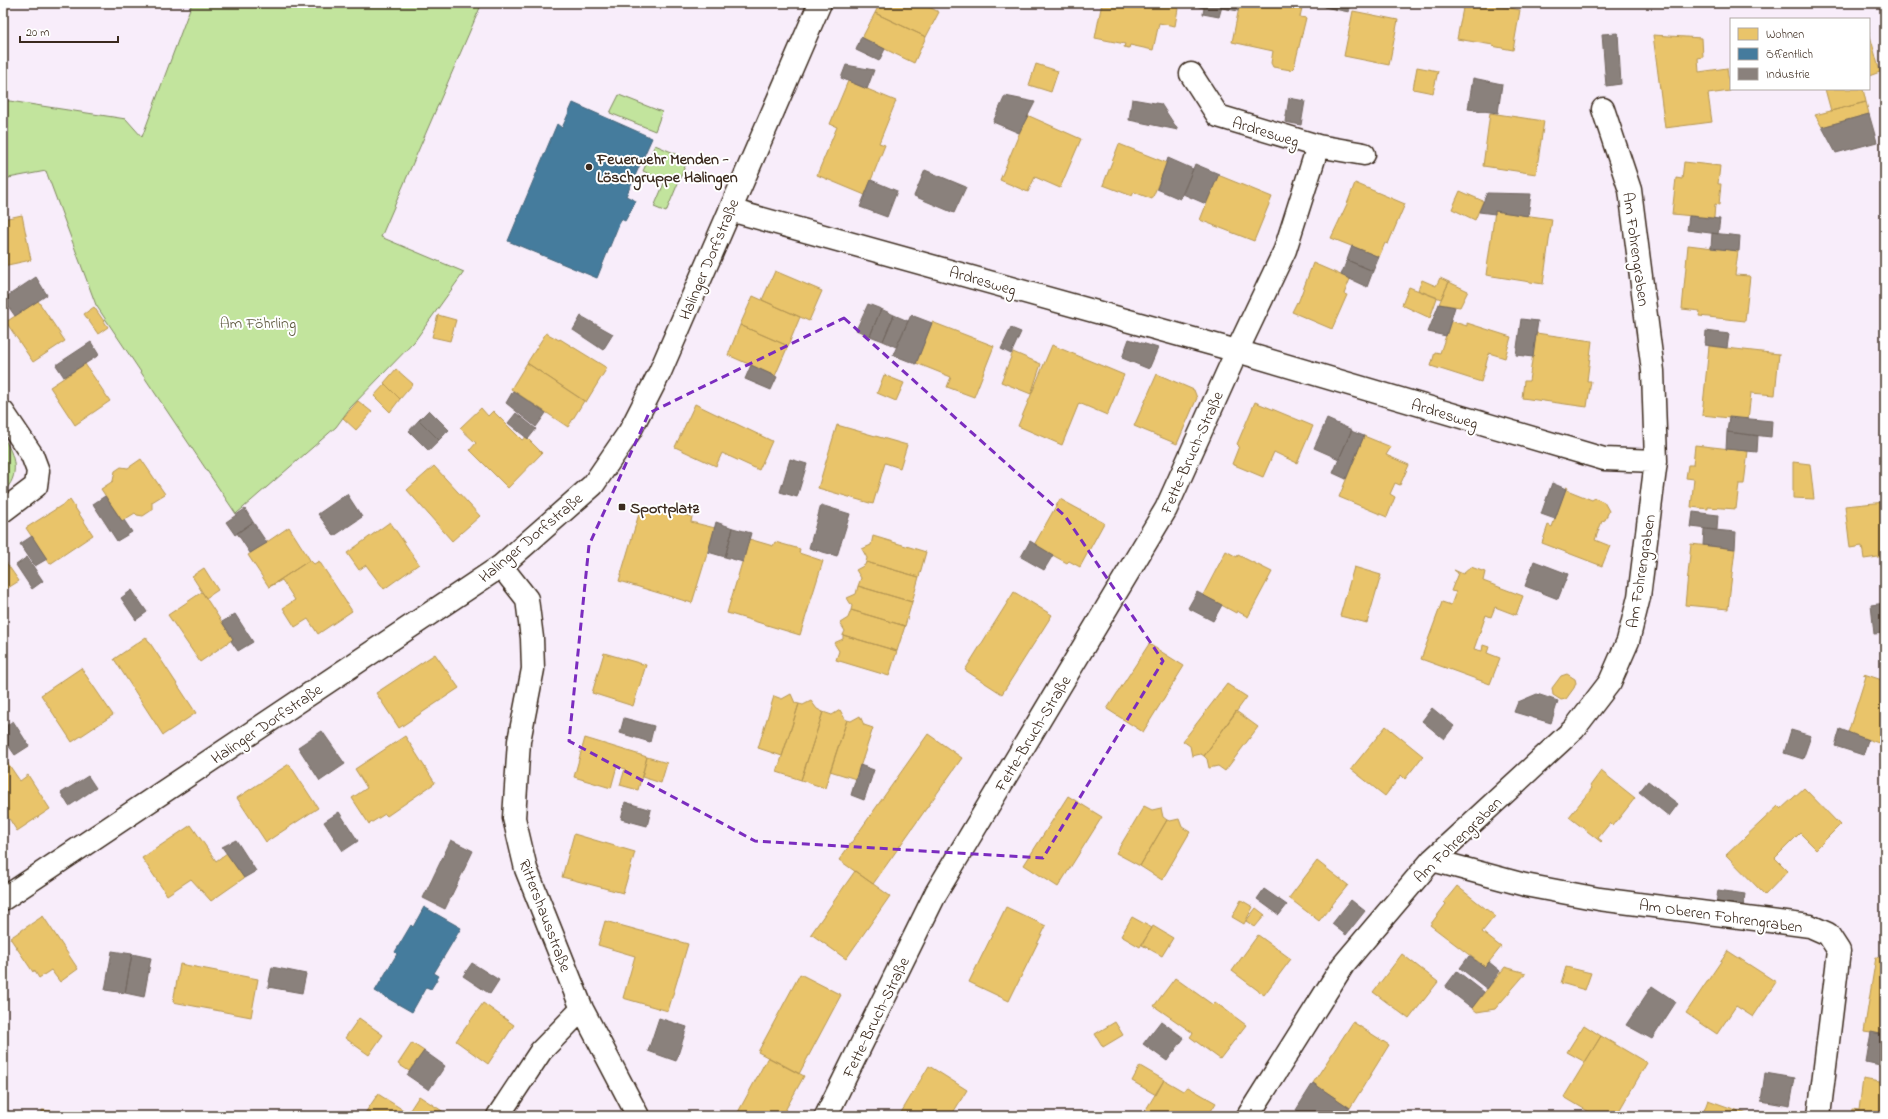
<svg xmlns="http://www.w3.org/2000/svg" width="1888" height="1119" viewBox="0 0 1888 1119" font-family="'Indie Flower',sans-serif">
<rect width="100%" height="100%" fill="#f8edfa"/>
<filter id="ink" filterUnits="userSpaceOnUse"><feTurbulence type="fractalNoise" baseFrequency=".025" numOctaves="2"/><feDisplacementMap in="SourceGraphic" scale="8" xChannelSelector="R" yChannelSelector="G"/><feConvolveMatrix kernelMatrix="1 2 1 2 8 2 1 2 1" color-interpolation-filters="sRGB"/></filter>
<g filter="url(#ink)">
<path fill="#c2e49d" stroke="#7e875e" d="M 192,3 L 482,3 L 381,237 L 464,272 L 414,342 L 350,408 L 336,427 L 236,514 L 96,305 L 46,171 L 3,179 L 3,100 L 126,119 L 142,137 Z
M 619,95 L 662,112 L 655,131 L 610,113 Z
M 655,145 L 688,159 L 666,212 L 654,207 L 665,181 L 643,171 Z
M 3,437 C 15,455 21,476 3,492 Z"/>
<path fill="#e9c46a" stroke="#b59653" d="M 880,3 L 921,3 L 939,12 L 926,37 L 875,13 Z
M 1102,3 L 1179,3 L 1175,26 L 1159,23 L 1153,50 L 1130,45 L 1129,48 L 1124,47 L 1125,44 L 1095,38 Z
M 1240,3 L 1303,3 L 1300,17 L 1306,18 L 1294,67 L 1291,70 L 1273,67 L 1271,63 L 1273,51 L 1232,42 Z
M 1464,3 L 1484,3 L 1520,10 L 1513,50 L 1492,46 L 1493,45 L 1457,39 Z
M 1353,11 L 1398,20 L 1389,65 L 1344,56 Z
M 875,13 L 926,37 L 914,63 L 862,38 Z
M 1869,32 L 1880,72 L 1869,76 Z
M 1653,35 L 1702,38 L 1703,57 L 1698,58 L 1699,72 L 1727,68 L 1730,91 L 1708,94 L 1712,122 L 1665,128 Z
M 1036,64 L 1058,71 L 1051,92 L 1029,85 Z
M 1417,67 L 1438,71 L 1433,93 L 1413,89 Z
M 848,81 L 896,101 L 879,143 L 885,145 L 865,195 L 817,175 L 837,127 L 830,124 Z
M 1825,89 L 1863,89 L 1866,102 L 1831,111 Z
M 1866,102 L 1869,114 L 1822,127 L 1815,115 Z
M 1490,113 L 1544,121 L 1536,174 L 1483,166 Z
M 1027,115 L 1081,139 L 1060,188 L 1035,177 L 1028,192 L 1000,180 Z
M 1119,144 L 1167,163 L 1152,199 L 1134,192 L 1132,196 L 1103,185 Z
M 1684,162 L 1720,166 L 1718,184 L 1721,184 L 1719,205 L 1715,204 L 1714,218 L 1672,214 L 1676,178 L 1682,179 Z
M 1218,175 L 1272,197 L 1254,241 L 1200,220 Z
M 1355,183 L 1405,204 L 1388,244 L 1385,243 L 1379,257 L 1331,238 L 1347,204 Z
M 1460,191 L 1483,201 L 1475,220 L 1452,209 Z
M 1495,211 L 1552,219 L 1543,284 L 1486,275 Z
M 22,215 L 31,260 L 3,266 L 3,219 Z
M 1688,245 L 1738,251 L 1735,275 L 1750,276 L 1745,321 L 1699,316 L 1700,311 L 1682,309 Z
M 1313,263 L 1350,279 L 1344,294 L 1347,295 L 1332,329 L 1292,312 L 1297,302 L 1298,303 Z
M 775,271 L 822,291 L 809,321 L 762,300 Z
M 1440,278 L 1449,282 L 1441,299 L 1418,290 L 1422,280 L 1436,286 Z
M 1449,282 L 1468,291 L 1460,307 L 1439,304 Z
M 1409,287 L 1437,298 L 1430,318 L 1402,305 Z
M 753,296 L 800,317 L 788,346 L 740,325 Z
M 38,301 L 65,341 L 33,362 L 6,322 Z
M 94,307 L 108,327 L 98,334 L 84,314 Z
M 438,315 L 456,320 L 450,341 L 432,337 Z
M 1451,321 L 1467,326 L 1467,323 L 1511,337 L 1505,358 L 1489,353 L 1481,382 L 1431,366 L 1435,352 L 1440,353 Z
M 932,322 L 994,346 L 974,397 L 947,387 L 951,377 L 916,363 Z
M 740,325 L 788,346 L 775,376 L 728,355 Z
M 546,333 L 559,340 L 560,339 L 607,368 L 586,402 L 527,363 Z
M 1536,333 L 1592,341 L 1587,381 L 1591,381 L 1587,407 L 1522,398 L 1524,381 L 1529,381 Z
M 1052,345 L 1124,375 L 1107,415 L 1079,403 L 1062,445 L 1018,426 Z
M 1709,346 L 1779,354 L 1775,395 L 1751,393 L 1748,420 L 1702,415 Z
M 1013,352 L 1041,364 L 1031,394 L 1001,382 Z
M 527,363 L 584,401 L 568,427 L 511,389 Z
M 85,364 L 110,401 L 75,425 L 50,387 Z
M 396,369 L 413,384 L 400,399 L 384,383 Z
M 1157,374 L 1194,390 L 1197,398 L 1177,444 L 1134,426 Z
M 884,375 L 904,383 L 896,401 L 877,393 Z
M 385,384 L 400,399 L 390,412 L 374,396 Z
M 358,401 L 372,412 L 356,430 L 343,418 Z
M 1255,402 L 1313,426 L 1297,463 L 1274,452 L 1263,477 L 1232,464 L 1239,446 L 1237,444 Z
M 695,404 L 772,441 L 759,470 L 722,453 L 716,466 L 675,447 Z
M 481,408 L 488,416 L 493,411 L 522,440 L 526,437 L 542,453 L 508,488 L 470,450 L 476,443 L 460,428 Z
M 837,425 L 907,445 L 900,468 L 885,463 L 873,504 L 818,488 Z
M 1364,436 L 1391,447 L 1386,455 L 1409,465 L 1400,485 L 1395,483 L 1390,494 L 1395,497 L 1387,517 L 1339,497 Z
M 1695,445 L 1748,451 L 1744,484 L 1739,484 L 1736,509 L 1708,507 L 1708,509 L 1691,507 L 1694,479 L 1686,478 L 1688,465 L 1693,465 Z
M 141,459 L 165,494 L 152,502 L 152,510 L 143,516 L 137,515 L 135,513 L 122,521 L 101,489 L 113,481 L 115,471 L 121,467 L 128,468 Z
M 1793,462 L 1810,464 L 1814,499 L 1793,498 Z
M 434,466 L 480,516 L 452,541 L 407,490 Z
M 1566,487 L 1568,488 L 1567,490 L 1592,500 L 1595,498 L 1604,502 L 1609,511 L 1605,520 L 1602,521 L 1595,540 L 1610,546 L 1602,566 L 1542,543 L 1548,525 L 1552,527 Z
M 1060,499 L 1104,523 L 1080,567 L 1069,561 L 1067,563 L 1034,545 Z
M 70,500 L 93,535 L 50,564 L 26,528 Z
M 1885,502 L 1885,556 L 1864,559 L 1862,546 L 1850,548 L 1845,506 Z
M 641,507 L 666,514 L 667,510 L 692,517 L 691,522 L 715,528 L 692,603 L 619,581 Z
M 390,522 L 419,564 L 384,589 L 366,565 L 359,570 L 347,553 Z
M 289,527 L 310,560 L 269,587 L 248,555 Z
M 873,536 L 926,552 L 919,577 L 866,562 L 867,558 L 862,549 L 871,545 Z
M 749,539 L 773,546 L 775,542 L 800,549 L 799,553 L 823,561 L 800,635 L 727,613 Z
M 1691,544 L 1735,549 L 1728,609 L 1685,605 Z
M 1226,551 L 1237,557 L 1238,555 L 1272,572 L 1248,617 L 1237,611 L 1236,613 L 1203,595 Z
M 3,558 L 19,581 L 3,591 Z
M 310,560 L 314,564 L 319,561 L 352,611 L 318,634 L 308,619 L 295,627 L 283,608 L 295,600 L 282,580 L 269,587 Z
M 866,562 L 919,577 L 912,602 L 858,586 L 861,578 L 856,570 L 865,565 Z
M 1354,567 L 1381,575 L 1367,623 L 1340,616 Z
M 1471,567 L 1485,572 L 1483,581 L 1523,596 L 1516,615 L 1495,607 L 1491,617 L 1486,615 L 1474,649 L 1482,651 L 1483,645 L 1489,647 L 1487,653 L 1500,658 L 1490,684 L 1421,659 L 1442,602 L 1451,605 L 1456,592 L 1451,591 L 1458,573 L 1454,570 L 1463,574 Z
M 204,568 L 218,590 L 206,598 L 192,576 Z
M 858,586 L 912,602 L 905,626 L 851,610 L 852,606 L 847,598 L 856,594 Z
M 202,592 L 233,639 L 200,662 L 168,615 Z
M 1014,592 L 1052,615 L 1002,694 L 965,670 Z
M 851,610 L 905,626 L 897,651 L 843,635 L 845,631 L 840,623 L 848,618 Z
M 843,635 L 897,651 L 889,676 L 836,660 L 839,651 L 834,643 L 843,639 Z
M 146,637 L 196,713 L 163,735 L 114,659 Z
M 1149,644 L 1184,666 L 1143,732 L 1107,709 Z
M 604,653 L 646,665 L 633,706 L 592,693 Z
M 435,654 L 459,688 L 399,728 L 376,693 Z
M 81,668 L 113,715 L 72,742 L 41,695 Z
M 1567,674 L 1575,679 L 1576,683 L 1574,688 L 1566,699 L 1561,700 L 1553,695 L 1552,688 L 1561,676 Z
M 1864,674 L 1885,681 L 1885,745 L 1848,733 L 1866,676 L 1863,675 Z
M 1227,684 L 1247,697 L 1204,756 L 1201,754 L 1192,756 L 1190,746 L 1183,741 Z
M 791,694 L 795,703 L 799,704 L 782,756 L 758,748 L 774,696 L 782,699 Z
M 811,701 L 817,709 L 823,712 L 801,780 L 777,772 L 799,704 L 803,705 Z
M 840,710 L 845,719 L 847,720 L 825,788 L 801,780 L 823,712 L 832,715 Z
M 1236,711 L 1258,727 L 1225,771 L 1218,766 L 1209,768 L 1207,759 L 1204,756 Z
M 860,716 L 864,725 L 873,728 L 856,779 L 830,771 L 847,720 L 851,721 Z
M 1386,726 L 1423,756 L 1405,779 L 1401,775 L 1385,796 L 1351,769 Z
M 928,734 L 962,758 L 873,884 L 839,860 Z
M 405,736 L 435,783 L 387,816 L 385,814 L 369,824 L 352,798 L 367,788 L 355,769 Z
M 585,738 L 647,757 L 638,790 L 620,785 L 625,769 L 617,766 L 611,788 L 574,777 Z
M 647,757 L 667,763 L 661,783 L 642,777 Z
M 5,759 L 20,781 L 28,775 L 50,809 L 17,831 L 3,809 L 3,760 Z
M 289,764 L 318,808 L 266,842 L 237,798 Z
M 1601,771 L 1635,798 L 1613,826 L 1610,823 L 1598,838 L 1602,841 L 1601,842 L 1569,817 L 1592,788 L 1590,786 Z
M 1804,788 L 1840,825 L 1816,849 L 1800,833 L 1775,858 L 1788,871 L 1765,895 L 1726,855 L 1778,806 L 1781,809 Z
M 1068,796 L 1102,817 L 1058,887 L 1024,865 Z
M 1144,806 L 1152,810 L 1161,808 L 1163,817 L 1167,820 L 1140,866 L 1116,853 Z
M 1179,819 L 1182,827 L 1190,832 L 1162,880 L 1140,866 L 1167,820 L 1170,821 Z
M 191,825 L 216,861 L 227,853 L 244,878 L 211,901 L 191,879 L 167,895 L 142,858 Z
M 574,834 L 635,852 L 623,893 L 562,877 Z
M 1317,861 L 1348,885 L 1319,921 L 1289,898 Z
M 855,871 L 890,896 L 846,959 L 811,934 Z
M 1457,886 L 1495,916 L 1482,932 L 1501,947 L 1485,967 L 1430,925 L 1446,904 L 1444,902 Z
M 1241,900 L 1253,907 L 1244,924 L 1232,917 Z
M 1006,907 L 1046,926 L 1009,1001 L 969,982 Z
M 1256,908 L 1265,915 L 1255,927 L 1246,921 Z
M 43,916 L 78,969 L 60,982 L 51,970 L 39,978 L 34,970 L 33,972 L 10,938 Z
M 1132,917 L 1152,928 L 1140,947 L 1121,936 Z
M 605,921 L 688,944 L 668,1011 L 623,998 L 635,956 L 598,945 Z
M 1153,926 L 1173,938 L 1162,956 L 1142,945 Z
M 1258,935 L 1291,959 L 1264,995 L 1232,971 Z
M 1885,945 L 1885,1035 L 1864,1032 L 1876,957 L 1883,958 Z
M 1728,951 L 1776,982 L 1753,1017 L 1736,1006 L 1717,1034 L 1686,1013 Z
M 1402,954 L 1438,982 L 1409,1019 L 1373,992 Z
M 180,964 L 258,979 L 251,1017 L 173,1002 Z
M 1505,967 L 1526,973 L 1495,1009 L 1477,1012 L 1472,1008 Z
M 1566,967 L 1591,973 L 1585,990 L 1561,983 Z
M 800,974 L 841,995 L 799,1074 L 758,1052 Z
M 1175,978 L 1213,1005 L 1215,1002 L 1246,1025 L 1220,1059 L 1190,1037 L 1193,1033 L 1154,1006 Z
M 483,1003 L 514,1025 L 488,1064 L 456,1041 Z
M 359,1018 L 383,1035 L 369,1055 L 345,1038 Z
M 1115,1022 L 1123,1035 L 1103,1047 L 1095,1034 Z
M 1353,1022 L 1389,1045 L 1350,1108 L 1313,1083 Z
M 1584,1025 L 1601,1036 L 1585,1062 L 1567,1052 Z
M 1601,1036 L 1647,1063 L 1616,1116 L 1596,1116 L 1564,1097 Z
M 412,1043 L 424,1051 L 409,1071 L 398,1064 Z
M 768,1057 L 804,1076 L 782,1116 L 736,1116 Z
M 929,1066 L 967,1090 L 951,1116 L 899,1116 Z
M 1140,1066 L 1164,1080 L 1156,1095 L 1132,1081 Z
M 1863,1079 L 1885,1083 L 1885,1116 L 1851,1116 L 1852,1109 L 1859,1110 Z
M 1164,1080 L 1183,1091 L 1188,1087 L 1216,1103 L 1208,1116 L 1142,1116 Z
M 378,1094 L 408,1113 L 419,1096 L 450,1116 L 363,1116 Z
M 1708,1100 L 1753,1116 L 1702,1116 Z
M 42,1110 L 61,1112 L 60,1116 L 42,1116 Z"/>
<path fill="#457b9d" stroke="#426377" d="M 573,103 L 652,138 L 626,196 L 636,201 L 625,221 L 621,219 L 597,278 L 508,241 L 557,124 L 562,128 Z
M 424,907 L 461,928 L 434,973 L 439,976 L 431,989 L 426,987 L 412,1012 L 375,991 L 397,954 L 395,952 L 411,925 L 413,927 Z"/>
<path fill="#8a817c" stroke="#726760" d="M 1190,3 L 1223,3 L 1219,17 L 1203,14 L 1204,8 L 1190,5 Z
M 1223,3 L 1240,3 L 1238,11 L 1222,8 Z
M 1324,3 L 1351,3 L 1349,12 L 1324,7 Z
M 1618,33 L 1621,84 L 1606,86 L 1602,34 Z
M 861,37 L 885,49 L 879,61 L 856,50 Z
M 846,65 L 874,70 L 867,89 L 841,78 Z
M 1473,78 L 1502,84 L 1498,113 L 1468,109 Z
M 1005,96 L 1035,102 L 1019,133 L 993,122 Z
M 1289,98 L 1305,101 L 1301,125 L 1285,122 Z
M 1132,99 L 1161,104 L 1178,130 L 1129,120 Z
M 1869,114 L 1877,142 L 1836,153 L 1822,127 Z
M 1168,158 L 1193,169 L 1180,199 L 1157,189 Z
M 1195,164 L 1219,174 L 1206,204 L 1183,194 Z
M 925,170 L 966,187 L 954,213 L 914,196 Z
M 871,180 L 897,191 L 887,217 L 860,207 Z
M 1487,193 L 1531,194 L 1528,216 L 1495,211 L 1495,214 L 1479,212 Z
M 1689,216 L 1720,219 L 1718,234 L 1687,230 Z
M 1712,233 L 1740,236 L 1739,251 L 1711,248 Z
M 1352,246 L 1379,257 L 1373,271 L 1347,260 Z
M 1347,260 L 1373,271 L 1367,287 L 1341,275 Z
M 36,277 L 47,295 L 15,316 L 3,299 Z
M 868,304 L 881,309 L 870,336 L 856,330 Z
M 1439,304 L 1455,307 L 1446,336 L 1428,332 Z
M 881,309 L 894,315 L 883,341 L 870,336 Z
M 894,315 L 908,321 L 896,347 L 883,341 Z
M 911,315 L 932,323 L 916,364 L 893,355 Z
M 581,316 L 613,334 L 603,350 L 573,330 Z
M 1521,319 L 1538,321 L 1533,357 L 1516,355 Z
M 1011,328 L 1021,332 L 1011,354 L 1001,349 Z
M 1706,331 L 1729,334 L 1727,348 L 1705,345 Z
M 1129,339 L 1158,348 L 1149,369 L 1122,358 Z
M 91,342 L 99,355 L 64,377 L 56,365 Z
M 751,365 L 777,377 L 771,390 L 745,379 Z
M 513,391 L 546,413 L 536,427 L 506,403 Z
M 429,410 L 449,430 L 439,440 L 419,420 Z
M 516,413 L 536,429 L 528,439 L 508,423 Z
M 1729,417 L 1772,421 L 1771,437 L 1727,432 Z
M 1327,419 L 1352,430 L 1339,459 L 1314,448 Z
M 419,420 L 439,440 L 429,451 L 409,431 Z
M 1351,431 L 1364,436 L 1346,479 L 1333,473 Z
M 1727,432 L 1758,436 L 1757,452 L 1726,449 Z
M 790,459 L 807,464 L 797,497 L 780,492 Z
M 1552,483 L 1566,489 L 1555,519 L 1541,514 Z
M 347,494 L 362,517 L 334,536 L 318,514 Z
M 105,496 L 122,521 L 124,520 L 132,532 L 117,541 L 93,504 Z
M 821,505 L 850,514 L 837,556 L 809,548 Z
M 245,509 L 253,522 L 235,535 L 226,522 Z
M 1693,512 L 1718,515 L 1717,530 L 1691,527 Z
M 253,522 L 267,543 L 250,553 L 237,533 Z
M 716,522 L 733,528 L 725,557 L 708,552 Z
M 733,528 L 751,533 L 743,562 L 725,557 Z
M 1704,529 L 1736,532 L 1735,549 L 1703,545 Z
M 32,536 L 47,559 L 35,566 L 20,544 Z
M 1030,541 L 1053,555 L 1044,570 L 1021,557 Z
M 27,557 L 43,581 L 32,589 L 16,565 Z
M 1534,561 L 1568,574 L 1558,599 L 1525,586 Z
M 132,590 L 147,612 L 136,620 L 121,598 Z
M 1197,592 L 1222,605 L 1213,621 L 1188,608 Z
M 1885,603 L 1885,633 L 1874,634 L 1871,605 Z
M 235,614 L 253,642 L 238,651 L 231,641 L 233,639 L 222,622 Z
M 1537,694 L 1558,701 L 1551,723 L 1514,712 L 1518,702 Z
M 1432,708 L 1454,726 L 1444,739 L 1422,721 Z
M 624,718 L 654,726 L 650,742 L 620,733 Z
M 13,721 L 29,746 L 15,755 L 3,738 L 3,728 Z
M 1840,729 L 1868,740 L 1863,755 L 1835,746 Z
M 1791,730 L 1811,736 L 1803,759 L 1784,753 Z
M 322,731 L 345,764 L 320,781 L 298,747 Z
M 860,765 L 874,770 L 864,800 L 851,795 Z
M 88,776 L 96,788 L 69,806 L 61,793 Z
M 1648,781 L 1678,804 L 1669,816 L 1639,792 Z
M 625,802 L 651,810 L 647,826 L 621,819 Z
M 339,812 L 358,841 L 343,851 L 324,822 Z
M 236,840 L 256,871 L 244,878 L 222,847 Z
M 451,840 L 473,851 L 445,909 L 423,898 Z
M 1264,889 L 1287,905 L 1279,915 L 1257,899 Z
M 1718,890 L 1745,894 L 1743,907 L 1716,904 Z
M 1351,900 L 1365,911 L 1346,935 L 1332,924 Z
M 112,951 L 132,954 L 125,993 L 105,990 Z
M 132,954 L 151,958 L 144,997 L 125,993 Z
M 1469,956 L 1485,967 L 1489,962 L 1500,971 L 1487,989 L 1460,968 Z
M 472,963 L 499,980 L 490,994 L 463,976 Z
M 272,967 L 306,974 L 302,993 L 268,987 Z
M 1457,971 L 1484,992 L 1472,1008 L 1445,987 Z
M 1652,986 L 1676,1002 L 1652,1039 L 1626,1025 Z
M 659,1018 L 687,1027 L 676,1061 L 648,1051 Z
M 1161,1021 L 1184,1038 L 1167,1061 L 1143,1044 Z
M 1871,1032 L 1885,1035 L 1885,1066 L 1866,1062 Z
M 424,1051 L 445,1066 L 429,1090 L 407,1075 Z
M 1765,1073 L 1795,1078 L 1790,1106 L 1761,1101 Z
M 1313,1083 L 1350,1108 L 1344,1116 L 1306,1116 L 1296,1110 Z"/>
<g fill="none" stroke-linecap="round" stroke-linejoin="round">
<defs>
<path id="minor" d="M 1191,74 L 1218,116 L 1318,146
M 730,210 L 1237,351 L 1604,459 L 1656,461
M 3,412 L 32,455 L 38,471 L 36,486 L 3,511
M 501,566 L 527,599 L 532,638 L 533,669 L 519,741 L 514,818 L 526,869 L 582,1009 L 638,1116
M 1432,860 L 1525,885 L 1599,899 L 1810,926 L 1828,934 L 1839,951 L 1819,1116
M 3,899 L 501,566 L 593,485 L 630,431 L 660,372 L 820,3
M 498,1116 L 541,1051 L 582,1009
M 826,1116 L 936,893 L 1166,509 L 1237,351 L 1285,250 L 1318,146 L 1364,154
M 1248,1116 L 1343,965 L 1432,860 L 1574,729 L 1610,682 L 1628,641 L 1639,597 L 1656,461 L 1653,371 L 1630,190 L 1603,109"/>
</defs>
<use href="#minor" stroke="#3b2a1e" stroke-width="25"/>
<use href="#minor" stroke="#fff" stroke-width="22"/>
</g>
</g>
<path fill="none" stroke="#7b2cbf" stroke-width="3" stroke-dasharray="8 5" stroke-linejoin="round" d="M 844,318 L 1065,516 L 1163,661 L 1043,858 L 755,841 L 569,741 L 589,545 L 649,413 Z"/>
<g fill="#3b2a1e" stroke="#fff" stroke-width="1.5">
<circle cx="589" cy="167" r="4"/>
<rect x="618" y="503" width="8" height="8" rx="2"/>
</g>
<g text-anchor="middle" stroke-width="4" stroke-linejoin="round" paint-order="stroke">
<g font-size="16" fill="#3b2a1e" stroke="#fff">
<text transform="translate(1266 131) rotate(17)" y="6">Ardresweg</text>
<text transform="translate(1637 249) rotate(82)" y="6">Am Fohrengraben</text>
<text transform="translate(708 259) rotate(-67)" y="6">Halinger Dorfstraße</text>
<text transform="translate(983 280) rotate(16)" y="6">Ardresweg</text>
<text transform="translate(1445 413) rotate(17)" y="6">Ardresweg</text>
<text transform="translate(1191 452) rotate(-66)" y="6">Fette-Bruch-Straße</text>
<text transform="translate(530 537) rotate(-40)" y="6">Halinger Dorfstraße</text>
<text transform="translate(1640 571) rotate(-81)" y="6">Am Fohrengraben</text>
<text transform="translate(266 723) rotate(-34)" y="6">Halinger Dorfstraße</text>
<text transform="translate(1032 733) rotate(-59)" y="6">Fette-Bruch-Straße</text>
<text transform="translate(1457 839) rotate(-44)" y="6">Am Fohrengraben</text>
<text transform="translate(546 915) rotate(69)" y="6">Rittershausstraße</text>
<text transform="translate(1721 915) rotate(8)" y="6">Am Oberen Fohrengraben</text>
<text transform="translate(875 1017) rotate(-64)" y="6">Fette-Bruch-Straße</text>
</g>
<g font-size="16" font-weight="bold" fill="#3b2a1e" stroke="#fff" text-anchor="start">
<text x="597" y="164">Feuerwehr Menden -<tspan x="597" dy="18">Löschgruppe Halingen</tspan></text>
<text x="630" y="513">Sportplatz</text>
</g>
<g font-size="16" fill="#5d583e" stroke="#fff">
<text x="258" y="328">Am Föhrling</text>
</g>
</g>
<rect width="1888" height="1119" fill="none" stroke="#fff" stroke-width="16"/>
<rect x="8" y="8" width="1872" height="1103" fill="none" stroke="#3b2a1e" stroke-width="1.5" filter="url(#ink)"/>
<rect x="1730" y="18" width="140" height="72" fill="#ffffff" stroke="#b1aaa5"/>
<rect x="1738" y="28" width="20" height="12" fill="#e9c46a" stroke="#b1aaa5"/>
<text x="1766" y="38" font-size="12" fill="#3b2a1e">Wohnen</text>
<rect x="1738" y="48" width="20" height="12" fill="#457b9d" stroke="#b1aaa5"/>
<text x="1766" y="58" font-size="12" fill="#3b2a1e">Öffentlich</text>
<rect x="1738" y="68" width="20" height="12" fill="#8a817c" stroke="#b1aaa5"/>
<text x="1766" y="78" font-size="12" fill="#3b2a1e">Industrie</text>
<path d="M20 36v6h98v-6" fill="none" stroke="#3b2a1e" stroke-width="2"/>
<text x="26" y="36" font-size="12" fill="#3b2a1e" stroke="#ffffff" stroke-width="3" paint-order="stroke">20 m</text>
</svg>
